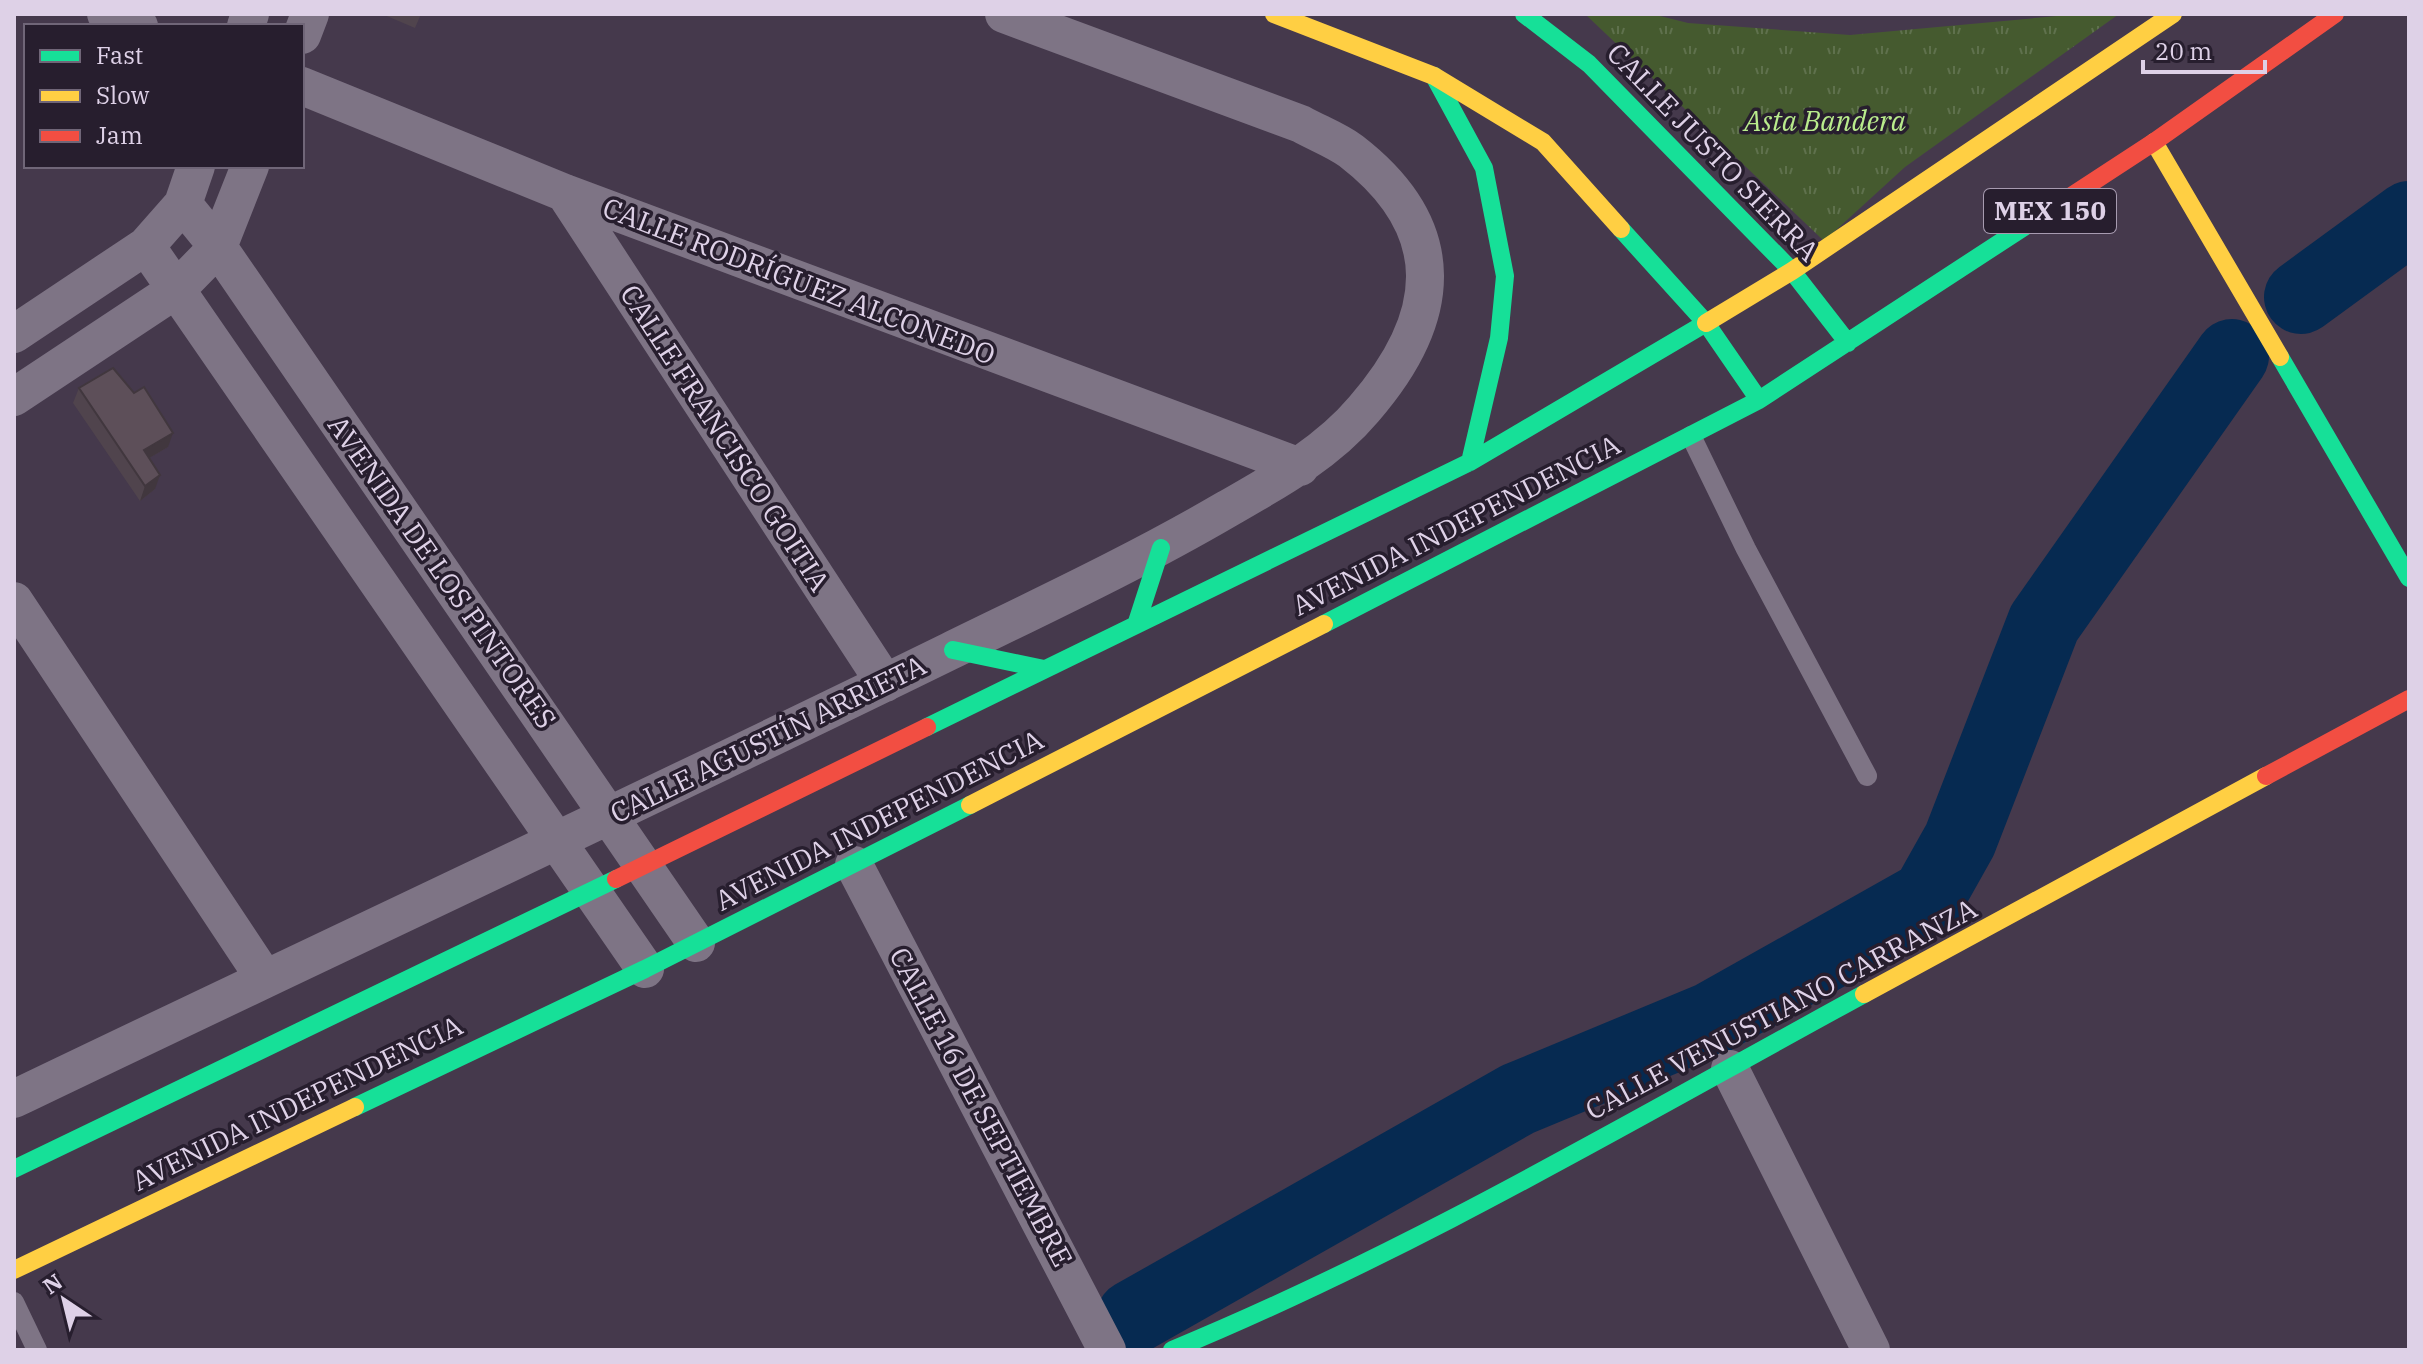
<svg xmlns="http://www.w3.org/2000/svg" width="2423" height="1364" viewBox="0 0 2423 1364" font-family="'IBM Plex Serif',serif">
<defs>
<pattern id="park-tufts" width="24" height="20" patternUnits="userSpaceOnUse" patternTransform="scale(2)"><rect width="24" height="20" fill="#455a2f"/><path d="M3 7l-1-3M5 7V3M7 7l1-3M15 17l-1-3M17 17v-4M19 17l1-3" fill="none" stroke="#5f714d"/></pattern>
</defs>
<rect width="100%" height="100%" fill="#45394c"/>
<path fill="url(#park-tufts)" d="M 1585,14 L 1652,14 L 1688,23 L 1850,35 L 2079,14 L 2119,14 L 1905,167 L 1824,241 Z"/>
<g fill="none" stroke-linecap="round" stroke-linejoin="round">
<path stroke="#062a51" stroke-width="74" d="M 2301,297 L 2409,218
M 1133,1317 L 1518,1099 L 1711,1019 L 1928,897 L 1960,840 L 2044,623 L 2232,356"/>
<path stroke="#7e7485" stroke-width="20" d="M 1691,436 L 1746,549 L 1867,776
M 14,1302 L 37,1350"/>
<path stroke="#7e7485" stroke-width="38" d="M 106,14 L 139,26
M 246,26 L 250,14
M 302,35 L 310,14
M 302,86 L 565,193 L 1300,467
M 565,193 L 885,683
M 183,204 L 218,247 L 696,943
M 146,246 L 645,969
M 14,334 L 146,246 L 183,204 L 196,166
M 14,397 L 177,289 L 218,247 L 250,166
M 14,601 L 265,979
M 854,865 L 1107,1350
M 1730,1069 L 1871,1350
M 14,1099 C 326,949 640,803 950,651 C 1044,605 1138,561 1227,509 C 1276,481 1327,453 1364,409 C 1443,318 1452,229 1351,151 C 1336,140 1317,133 1301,124 L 1004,14"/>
<path stroke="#16e098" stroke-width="18" d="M 1524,14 L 1589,64 L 1792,271 L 1848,343
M 1434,76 L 1484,168 L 1505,276 L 1499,338 L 1470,462
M 1621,229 L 1706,323 L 1759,400 L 2053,208
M 2280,357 L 2409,578
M 1324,624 L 1759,400
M 1136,625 L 1161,548
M 953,650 L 1044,669
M 927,727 L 1470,462 L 1706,323
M 355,1107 L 645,969 L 970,805
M 14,1169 L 616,879
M 1172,1350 C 1412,1251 1636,1118 1864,994"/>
<path stroke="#ffcf43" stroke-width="18" d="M 1274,14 L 1434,76 L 1543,142 L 1621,229
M 2154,142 L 2280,357
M 1706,323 L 1792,271 L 2173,14
M 970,805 L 1324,624
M 1864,994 L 2266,776
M 14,1270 L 355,1107"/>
<path stroke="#f24e42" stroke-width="18" d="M 2053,208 L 2154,142 L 2335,14
M 2266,776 L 2409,699
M 616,879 L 927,727"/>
</g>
<path fill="#50444d" d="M 382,14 L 421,14 L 415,28 Z
M 79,388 L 168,447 L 149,458 L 155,489 L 140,501 L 73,403 Z"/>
<path fill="#41373e" d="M 173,433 L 168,447 L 139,464 L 144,450 Z
M 160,475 L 155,489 L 140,501 L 145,486 Z"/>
<path fill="#5d4f59" stroke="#41373e" stroke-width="2" d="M 113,368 L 134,393 L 144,387 L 173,433 L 144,450 L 160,475 L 145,486 L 79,388 Z"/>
<g text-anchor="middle" stroke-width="7" stroke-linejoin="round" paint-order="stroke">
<rect fill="#271e2e" stroke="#a79bb0" stroke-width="2" x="1984" y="189" width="132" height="44" rx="6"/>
<g font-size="26" font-weight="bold" fill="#ded1e7">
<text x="2050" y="220">MEX 150</text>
</g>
<g font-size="28" font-style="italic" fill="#b9ec8c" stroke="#271e2e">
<text x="1825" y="131">Asta Bandera</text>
</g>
<g font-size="28" fill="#ded1e7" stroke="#271e2e">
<text transform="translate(1713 152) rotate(46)" y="10">CALLE JUSTO SIERRA</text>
<text transform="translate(799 281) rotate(21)" y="10">CALLE RODRÍGUEZ ALCONEDO</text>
<text transform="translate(725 438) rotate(57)" y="10">CALLE FRANCISCO GOITIA</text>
<text transform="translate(1456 525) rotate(-27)" y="10">AVENIDA INDEPENDENCIA</text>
<text transform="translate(442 572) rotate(55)" y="10">AVENIDA DE LOS PINTORES</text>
<text transform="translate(768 739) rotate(-26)" y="10">CALLE AGUSTÍN ARRIETA</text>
<text transform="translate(879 820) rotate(-27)" y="10">AVENIDA INDEPENDENCIA</text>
<text transform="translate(1781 1009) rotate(-28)" y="10">CALLE VENUSTIANO CARRANZA</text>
<text transform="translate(297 1103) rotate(-26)" y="10">AVENIDA INDEPENDENCIA</text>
<text transform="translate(981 1107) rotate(62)" y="10">CALLE 16 DE SEPTIEMBRE</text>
</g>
</g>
<rect width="2423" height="1364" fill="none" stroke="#ded1e7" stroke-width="32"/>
<rect x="24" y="24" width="280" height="144" fill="#271e2e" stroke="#706678" stroke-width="2"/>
<rect x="40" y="50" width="40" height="12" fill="#16e098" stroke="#706678" stroke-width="2"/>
<text x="96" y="64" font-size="24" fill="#ded1e7">Fast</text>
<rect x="40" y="90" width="40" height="12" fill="#ffcf43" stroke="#706678" stroke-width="2"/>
<text x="96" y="104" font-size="24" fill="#ded1e7">Slow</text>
<rect x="40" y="130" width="40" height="12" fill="#f24e42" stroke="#706678" stroke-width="2"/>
<text x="96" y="144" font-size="24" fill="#ded1e7">Jam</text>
<g transform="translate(64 1300) rotate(325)" stroke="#271e2e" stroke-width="6" paint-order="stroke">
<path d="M0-6L14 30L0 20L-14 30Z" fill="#ded1e7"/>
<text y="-12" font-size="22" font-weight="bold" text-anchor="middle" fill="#ded1e7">N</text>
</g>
<path d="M2143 60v12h122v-12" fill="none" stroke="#ded1e7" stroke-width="4"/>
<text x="2155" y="60" font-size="24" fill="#ded1e7" stroke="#271e2e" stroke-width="6" paint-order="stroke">20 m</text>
</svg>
